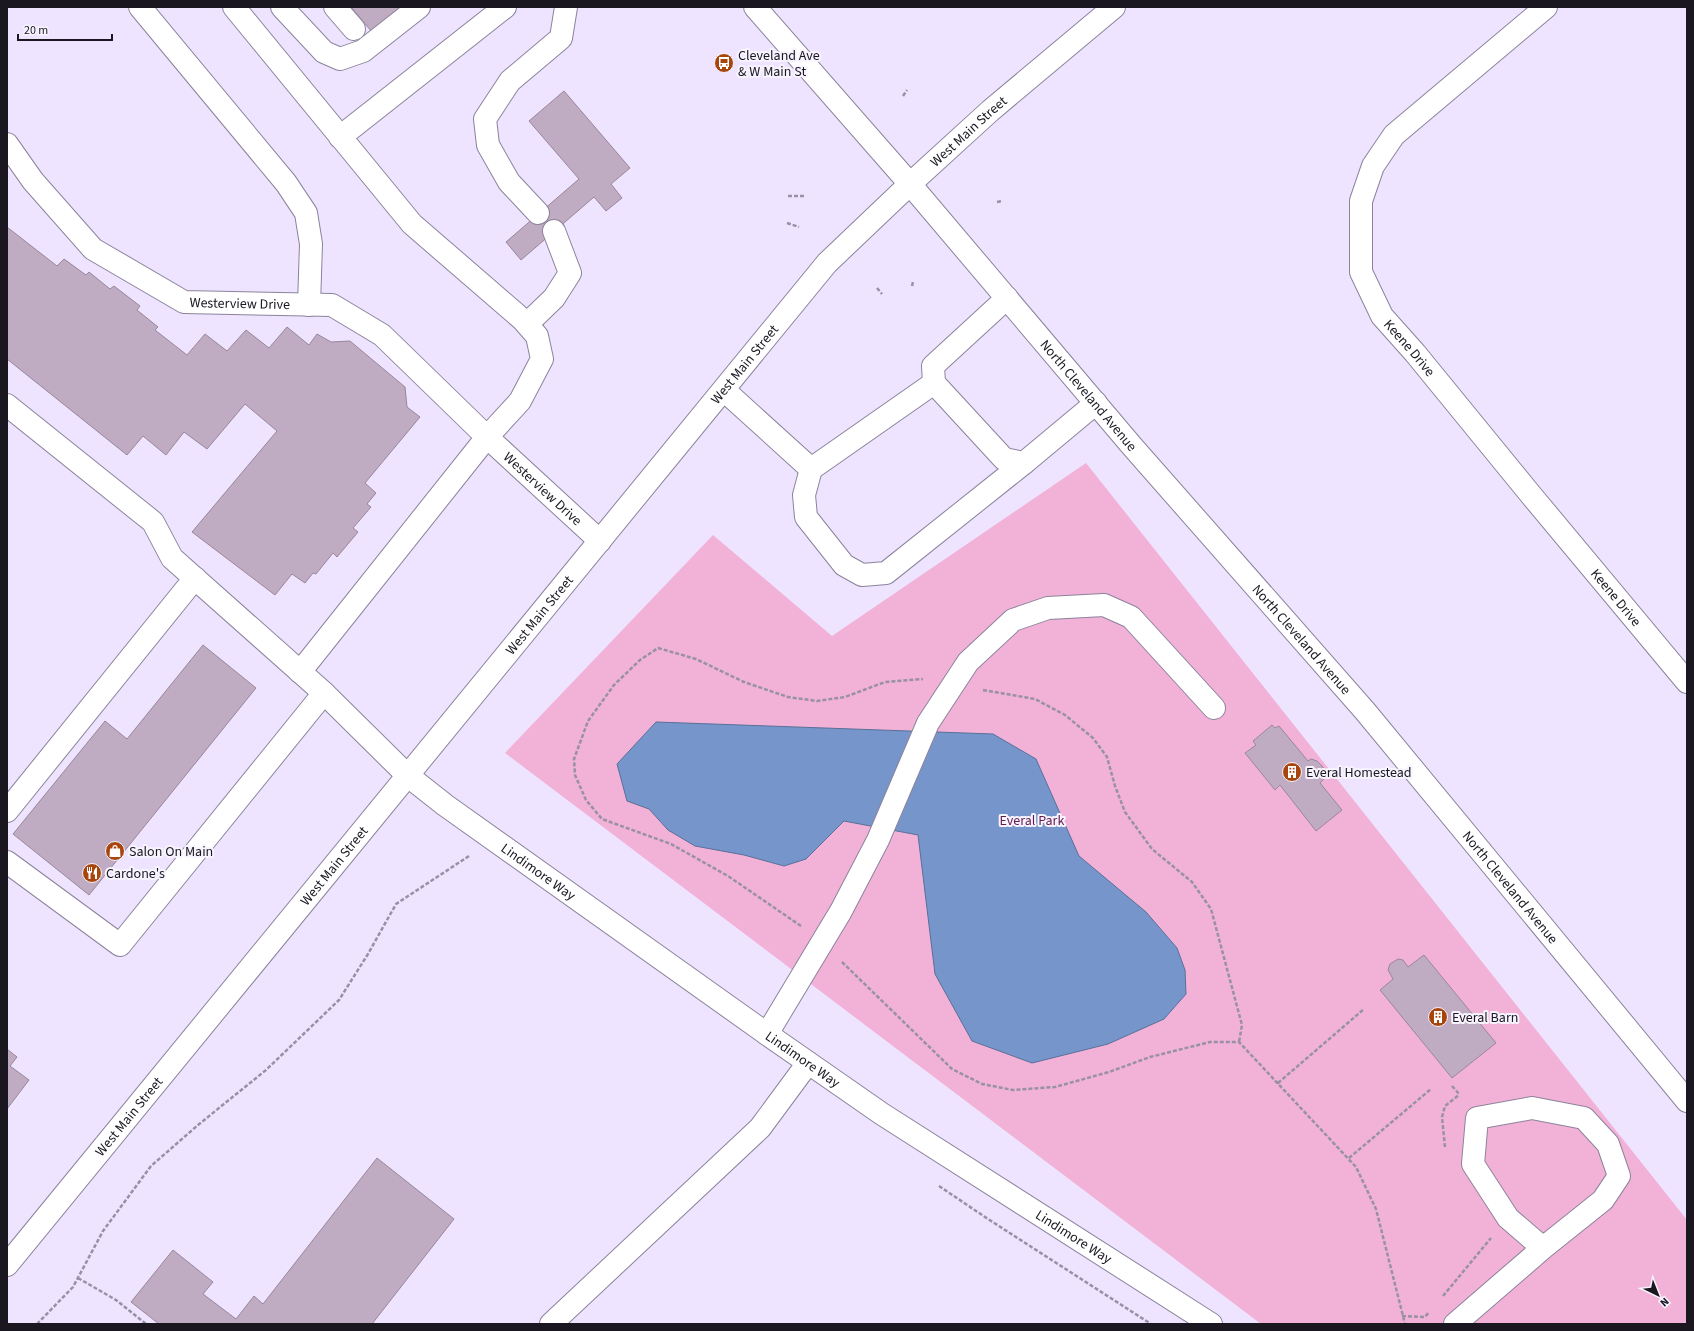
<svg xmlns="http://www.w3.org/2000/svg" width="1694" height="1331" viewBox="0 0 1694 1331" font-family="'Source Sans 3',sans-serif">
<rect width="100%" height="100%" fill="#eee4ff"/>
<path fill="#f2b2d8" d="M 1086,463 L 1687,1220 L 1687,1324 L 1261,1324 L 505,753 L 713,535 L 832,636 Z"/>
<path fill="#7695cb" stroke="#5a6f98" d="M 656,722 L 993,734 L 1036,759 L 1079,856 L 1146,912 L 1177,948 L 1185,970 L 1186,994 L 1164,1019 L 1108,1044 L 1032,1063 L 972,1041 L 935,974 L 918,835 L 844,821 L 806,859 L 784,866 L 744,855 L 695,846 L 668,830 L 649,809 L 627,801 L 617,764 Z"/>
<path fill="#c0acc2" stroke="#99869b" d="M 351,7 L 414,7 L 372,32 Z
M 564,91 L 630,168 L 611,184 L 622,198 L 606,211 L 594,197 L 521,260 L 506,242 L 579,179 L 529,121 Z
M 7,227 L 57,266 L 64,259 L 86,275 L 89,272 L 110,289 L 114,286 L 140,306 L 137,310 L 158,327 L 155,330 L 187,355 L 205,334 L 227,351 L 246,330 L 269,348 L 287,327 L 309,345 L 317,334 L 331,342 L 350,341 L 405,387 L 407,407 L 420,417 L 365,483 L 376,493 L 367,504 L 371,507 L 353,528 L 358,532 L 337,557 L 333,553 L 316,574 L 313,573 L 305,583 L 292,574 L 275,595 L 192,532 L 277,431 L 245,404 L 207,449 L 184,432 L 166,455 L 143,436 L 127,455 L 7,359 Z
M 203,645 L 256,688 L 89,895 L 13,834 L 105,721 L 127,739 Z
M 1272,725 L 1275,728 L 1279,726 L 1308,761 L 1311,759 L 1317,761 L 1323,767 L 1325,778 L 1320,783 L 1342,810 L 1316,831 L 1280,785 L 1275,790 L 1245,753 L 1256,745 L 1253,741 Z
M 1424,955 L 1496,1043 L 1452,1078 L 1380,990 L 1393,979 L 1388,970 L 1390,964 L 1398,959 L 1403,960 L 1408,967 Z
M 7,1049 L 17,1057 L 10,1066 L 29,1080 L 7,1109 Z
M 377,1158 L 454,1219 L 372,1324 L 159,1324 L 131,1302 L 173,1250 L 213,1282 L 203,1294 L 236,1319 L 254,1296 L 263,1304 Z"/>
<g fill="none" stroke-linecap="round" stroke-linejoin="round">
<defs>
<g id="minor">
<path d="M 140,7 L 286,183 L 306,213 L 311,244 L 309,305"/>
<path d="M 234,7 L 412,224 L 523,320 L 537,336 L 542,359 L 520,401 L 487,437 L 300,672"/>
<path d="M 282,7 L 324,52 L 340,59 L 363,51 L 419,7"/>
<path d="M 335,7 L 354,29"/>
<path id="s1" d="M 1546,7 L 1394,135 L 1373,166 L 1361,201 L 1361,272 L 1382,316 L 1415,353 L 1531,495 L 1687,682"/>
<path d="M 340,137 L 505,7"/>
<path id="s2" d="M 7,144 L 33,181 L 93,249 L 184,302 L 332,305 L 382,335 L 487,437 L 600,541"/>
<path d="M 538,213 L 509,182 L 488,145 L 485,119 L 510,81 L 561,38 L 566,7"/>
<path d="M 1007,298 L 933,366 L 934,383 L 1004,459 L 1024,463 L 1096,403"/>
<path d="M 527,324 L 554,298 L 570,273 L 554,231"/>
<path d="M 725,391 L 811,469 L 934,383"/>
<path id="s3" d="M 7,405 L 153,522 L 172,558 L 324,693 L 407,775 L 445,805 L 767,1034 L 882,1114 L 1211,1324"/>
<path d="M 811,469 L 804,495 L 806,517 L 844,565 L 862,575 L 886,573 L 1024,463"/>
<path d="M 7,811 L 195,578"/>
<path d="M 7,862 L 120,945 L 324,693"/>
<path d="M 767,1034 L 841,911 L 878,840 L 928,723 L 968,662 L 1013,620 L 1048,608 L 1104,605 L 1131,617 L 1214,708"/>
<path d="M 551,1324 L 760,1128 L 808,1063"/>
<path d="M 1455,1324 L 1543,1248 L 1603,1200 L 1619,1176 L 1608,1144 L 1584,1118 L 1532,1108 L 1477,1118 L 1473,1164 L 1508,1218 L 1543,1248"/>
</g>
<g id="major">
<path id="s4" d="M 755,7 L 910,184 L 1131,445 L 1365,711 L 1687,1101"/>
<path id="s5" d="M 7,1265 L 827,263 L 910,184 L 990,111 L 1114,7"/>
</g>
</defs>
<use href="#minor" stroke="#8c839b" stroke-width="24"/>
<use href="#major" stroke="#8c839b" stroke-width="24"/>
<path stroke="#9891a5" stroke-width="2.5" stroke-dasharray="4 2" stroke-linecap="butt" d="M 903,96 L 907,90
M 788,196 L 805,196
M 997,202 L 1003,201
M 787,223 L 799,227
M 912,286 L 913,282
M 877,288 L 882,294
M 983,690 L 1035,699 L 1065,715 L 1093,738 L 1107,757 L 1115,786 L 1125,812 L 1152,849 L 1192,882 L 1211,909 L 1242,1025 L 1239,1042
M 801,926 L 728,876 L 671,844 L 602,819 L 586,800 L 575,775 L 574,759 L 588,721 L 614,685 L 640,660 L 658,648 L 696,659 L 744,682 L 788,697 L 817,701 L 845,697 L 885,682 L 923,679
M 842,962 L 952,1069 L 982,1084 L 1013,1090 L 1055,1087 L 1109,1072 L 1150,1057 L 1210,1042 L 1239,1042 L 1356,1167 L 1376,1209 L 1405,1324
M 1278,1083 L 1364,1009
M 1452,1086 L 1460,1095
M 1445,1147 L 1442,1117 L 1445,1106 L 1459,1095
M 1349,1158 L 1431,1089
M 939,1186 L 988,1219 L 1151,1324
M 78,1278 L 116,1300 L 146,1324
M 1443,1296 L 1491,1238
M 1402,1316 L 1425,1317 L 1429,1312
M 37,1324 L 73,1287 L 103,1231 L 151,1166 L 198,1125 L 266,1070 L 339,1000 L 368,954 L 396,904 L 469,856"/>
<use href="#minor" stroke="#fff" stroke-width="22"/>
<use href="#major" stroke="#fff" stroke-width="22"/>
</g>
<defs>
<symbol id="bus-disc" viewBox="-11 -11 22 22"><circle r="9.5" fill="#a8450c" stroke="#f8f4ff"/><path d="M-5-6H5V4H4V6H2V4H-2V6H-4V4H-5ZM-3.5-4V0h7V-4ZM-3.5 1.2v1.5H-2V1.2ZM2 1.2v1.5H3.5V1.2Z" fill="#fff"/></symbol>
<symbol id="building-disc" viewBox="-11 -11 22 22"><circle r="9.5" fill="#a8450c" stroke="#f8f4ff"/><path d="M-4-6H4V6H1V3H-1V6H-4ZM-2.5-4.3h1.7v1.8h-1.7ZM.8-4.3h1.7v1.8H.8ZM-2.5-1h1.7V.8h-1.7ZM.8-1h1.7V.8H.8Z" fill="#fff"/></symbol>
<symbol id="shop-disc" viewBox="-11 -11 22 22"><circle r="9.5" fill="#a8450c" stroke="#f8f4ff"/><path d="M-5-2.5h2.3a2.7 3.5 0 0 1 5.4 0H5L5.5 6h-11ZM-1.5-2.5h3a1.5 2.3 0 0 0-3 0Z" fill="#fff"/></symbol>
<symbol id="restaurant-disc" viewBox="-11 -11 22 22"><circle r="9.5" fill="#a8450c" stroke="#f8f4ff"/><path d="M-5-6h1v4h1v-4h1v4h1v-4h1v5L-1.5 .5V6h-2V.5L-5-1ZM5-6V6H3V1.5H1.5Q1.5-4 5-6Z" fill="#fff"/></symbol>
</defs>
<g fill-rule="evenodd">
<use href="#bus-disc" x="713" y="52" width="22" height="22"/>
<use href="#building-disc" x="1281" y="761" width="22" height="22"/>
<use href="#shop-disc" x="104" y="840" width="22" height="22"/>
<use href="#restaurant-disc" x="81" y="862" width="22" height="22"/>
<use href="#building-disc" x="1427" y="1006" width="22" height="22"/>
</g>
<g text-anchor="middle" stroke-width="4" stroke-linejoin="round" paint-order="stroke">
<g font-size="14" fill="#1a1720" stroke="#f8f4ff" text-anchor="start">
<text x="738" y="60">Cleveland Ave<tspan x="738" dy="16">&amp; W Main St</tspan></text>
<text x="1306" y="777">Everal Homestead</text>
<text x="129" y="856">Salon On Main</text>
<text x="106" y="878">Cardone's</text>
<text x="1452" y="1022">Everal Barn</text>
</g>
<g font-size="14" fill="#1a1720" stroke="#f8f4ff">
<text dy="5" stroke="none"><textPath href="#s5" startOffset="1488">West Main Street</textPath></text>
<text dy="5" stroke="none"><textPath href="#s2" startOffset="297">Westerview Drive</textPath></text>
<text dy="5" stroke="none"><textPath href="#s1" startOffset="435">Keene Drive</textPath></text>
<text dy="5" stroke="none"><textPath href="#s5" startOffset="1164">West Main Street</textPath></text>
<text dy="5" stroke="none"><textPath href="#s4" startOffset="512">North Cleveland Avenue</textPath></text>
<text dy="5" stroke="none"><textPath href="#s2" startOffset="670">Westerview Drive</textPath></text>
<text dy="5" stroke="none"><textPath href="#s1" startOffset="759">Keene Drive</textPath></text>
<text dy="5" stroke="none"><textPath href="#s5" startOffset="840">West Main Street</textPath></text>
<text dy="5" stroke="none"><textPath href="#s4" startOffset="836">North Cleveland Avenue</textPath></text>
<text dy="5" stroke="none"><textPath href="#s5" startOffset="516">West Main Street</textPath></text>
<text dy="5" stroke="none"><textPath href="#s3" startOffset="711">Lindimore Way</textPath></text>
<text dy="5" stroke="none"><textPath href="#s4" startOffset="1160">North Cleveland Avenue</textPath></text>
<text dy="5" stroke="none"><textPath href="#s3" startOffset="1035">Lindimore Way</textPath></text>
<text dy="5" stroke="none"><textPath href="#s5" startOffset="192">West Main Street</textPath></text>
<text dy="5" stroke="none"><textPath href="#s3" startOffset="1359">Lindimore Way</textPath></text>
</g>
<g font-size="14" fill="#641b4c" stroke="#f8f4ff">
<text x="1032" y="825">Everal Park</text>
</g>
</g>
<rect width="1694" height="1331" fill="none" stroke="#1a1720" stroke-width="16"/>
<g transform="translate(1658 1295) rotate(137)" stroke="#f8f4ff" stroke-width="3" paint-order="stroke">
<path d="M0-3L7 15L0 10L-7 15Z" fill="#1a1720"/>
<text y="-6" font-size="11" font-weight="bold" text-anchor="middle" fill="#1a1720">N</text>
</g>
<path d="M18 34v6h94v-6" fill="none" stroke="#1a1720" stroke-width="2"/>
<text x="24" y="34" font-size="12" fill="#1a1720" stroke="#f8f4ff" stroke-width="3" paint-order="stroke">20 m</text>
</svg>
